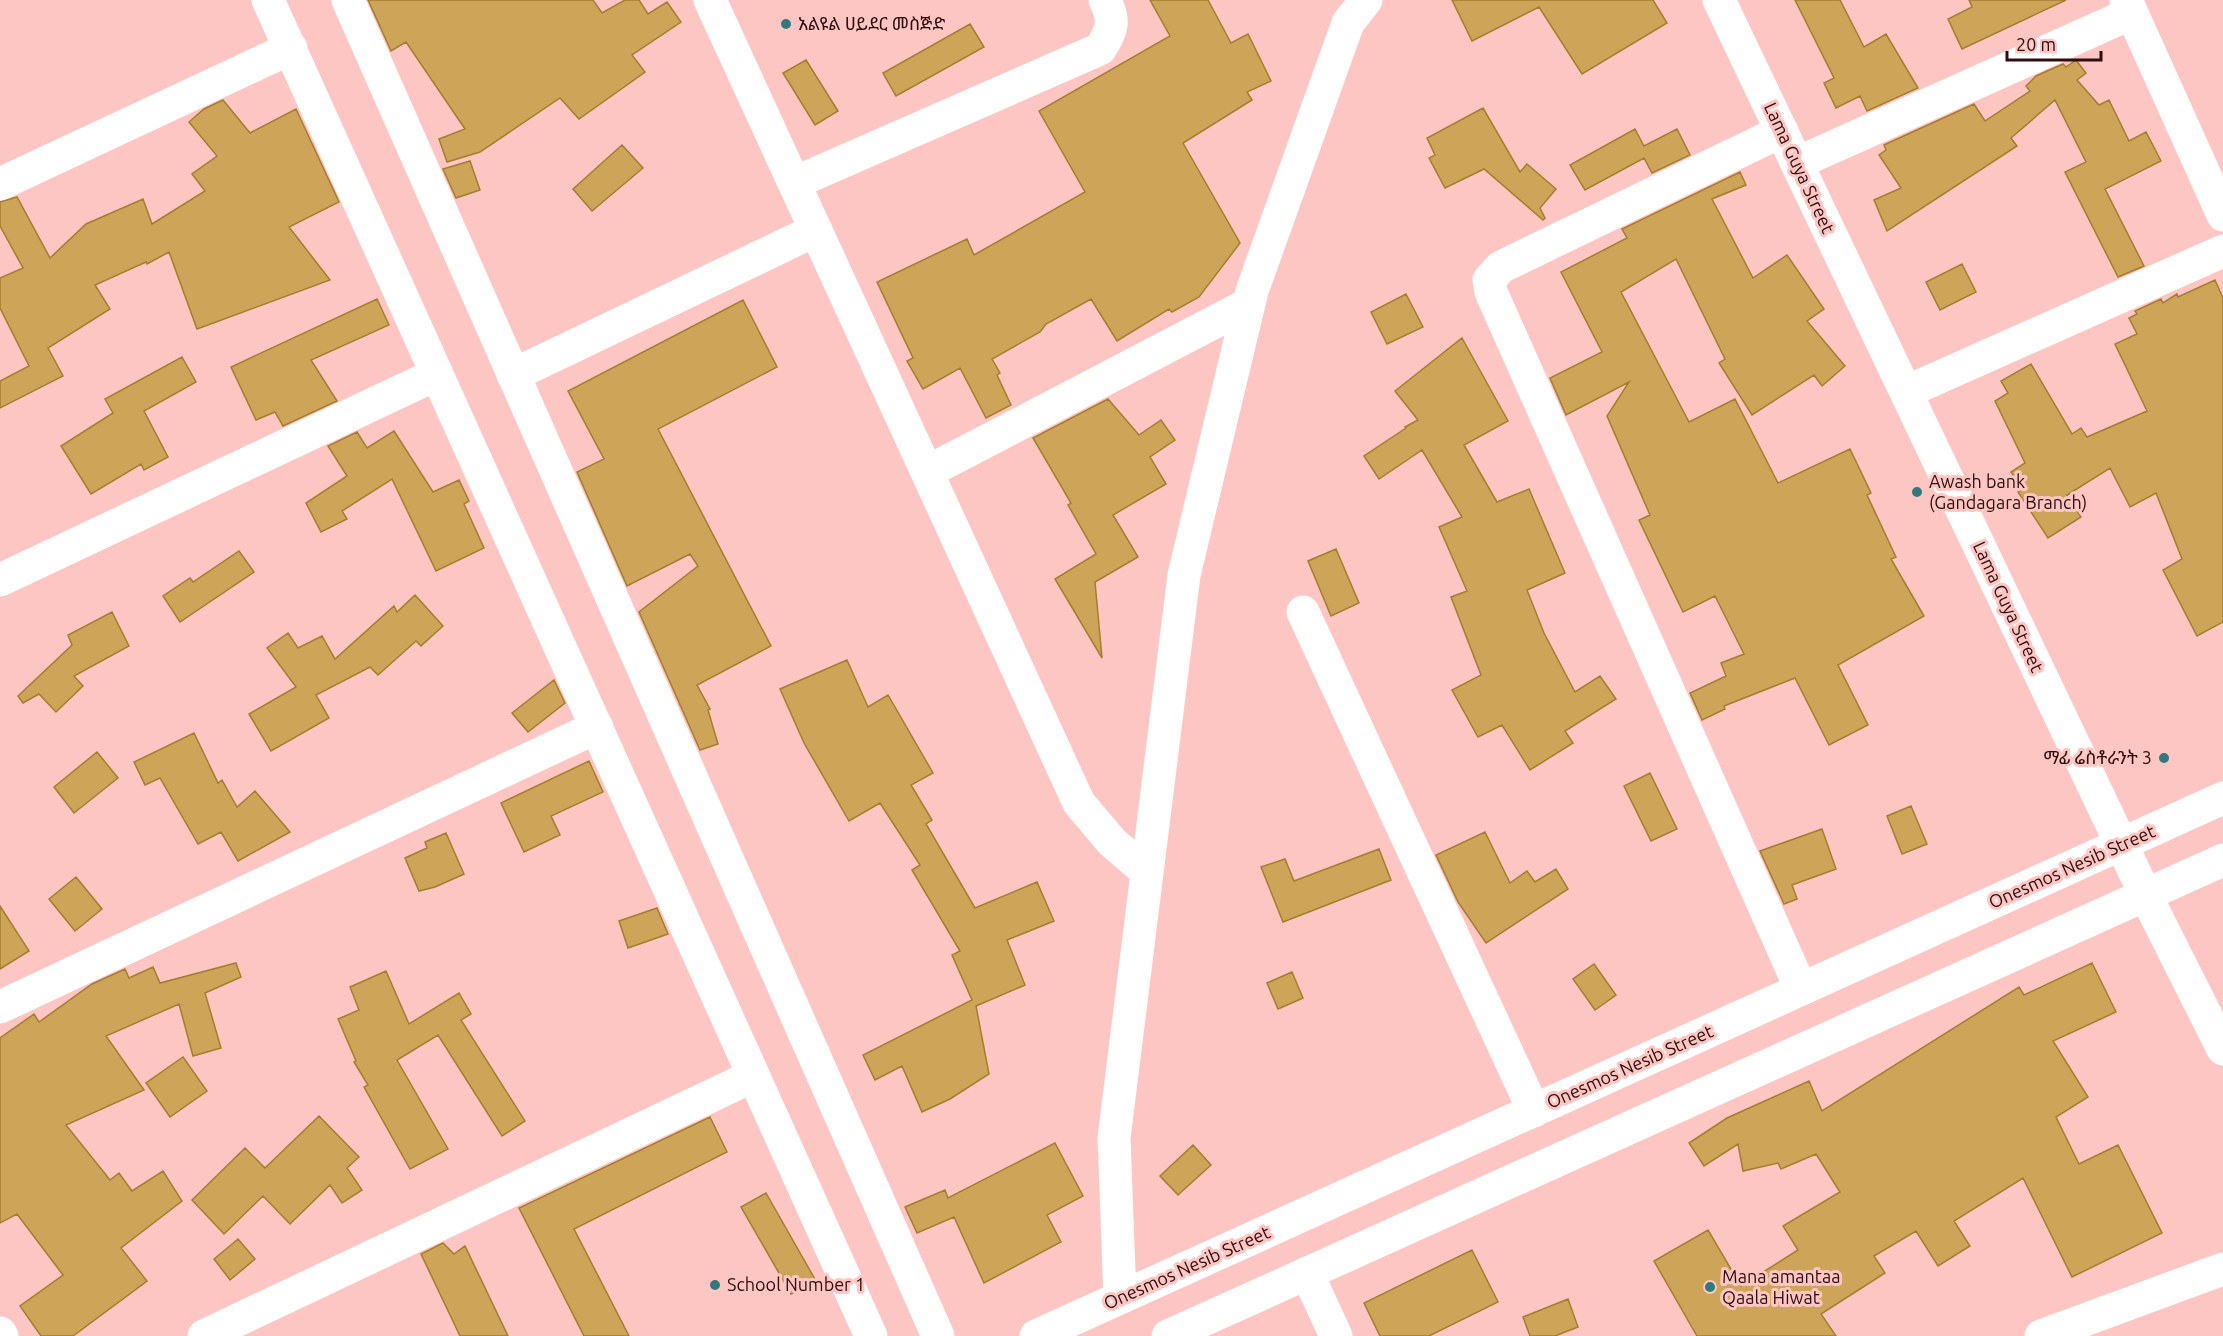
<svg xmlns="http://www.w3.org/2000/svg" width="2223" height="1336" viewBox="0 0 2223 1336" font-family="Ubuntu,'Noto Sans Ethiopic',sans-serif">
<rect width="100%" height="100%" fill="#fdc6c3"/>
<path fill="#cea558" stroke="#a47d2e" stroke-width="1.5" d="M 368,0 L 593,0 L 602,13 L 625,0 L 639,0 L 648,14 L 667,2 L 681,22 L 632,55 L 645,72 L 579,119 L 560,98 L 480,152 L 447,162 L 439,139 L 465,129 L 406,42 L 391,51 Z
M 1150,0 L 1208,0 L 1231,43 L 1248,34 L 1271,81 L 1247,92 L 1252,100 L 1183,143 L 1240,243 L 1199,297 L 1172,312 L 1169,309 L 1117,341 L 1091,299 L 1046,324 L 1040,332 L 992,359 L 1000,373 L 997,375 L 1011,405 L 986,418 L 960,368 L 923,389 L 907,361 L 913,358 L 877,282 L 967,239 L 974,255 L 1085,192 L 1039,111 L 1170,36 Z
M 1452,0 L 1653,0 L 1667,23 L 1582,74 L 1539,7 L 1472,41 Z
M 1795,0 L 1840,0 L 1864,47 L 1886,34 L 1918,88 L 1867,111 L 1860,96 L 1836,108 L 1824,83 L 1834,78 Z
M 1969,0 L 2066,0 L 1962,49 L 1948,19 L 1972,7 Z
M 970,24 L 984,47 L 896,96 L 883,73 Z
M 806,60 L 838,111 L 815,125 L 783,73 Z
M 2076,60 L 2086,73 L 2077,80 L 2099,105 L 2109,100 L 2129,141 L 2146,132 L 2161,161 L 2105,189 L 2144,266 L 2118,277 L 2065,172 L 2086,162 L 2055,100 L 2011,138 L 2017,146 L 1887,231 L 1874,200 L 1901,188 L 1879,155 L 1886,150 L 1884,145 L 1974,104 L 1985,121 L 2030,91 L 2026,86 L 2036,76 L 2063,64 L 2066,67 Z
M 223,100 L 250,133 L 296,109 L 339,202 L 289,227 L 330,280 L 197,329 L 169,252 L 147,264 L 146,262 L 95,285 L 110,309 L 48,348 L 63,376 L 0,408 L 0,381 L 29,366 L 0,308 L 0,278 L 23,268 L 0,226 L 0,202 L 17,197 L 50,258 L 86,224 L 143,199 L 152,224 L 205,191 L 192,174 L 217,156 L 189,122 L 204,109 Z
M 1483,108 L 1520,172 L 1527,164 L 1556,189 L 1540,208 L 1545,218 L 1543,220 L 1484,169 L 1445,188 L 1429,158 L 1435,155 L 1427,138 Z
M 1635,129 L 1644,146 L 1677,129 L 1690,155 L 1652,173 L 1644,158 L 1585,190 L 1570,165 Z
M 622,145 L 643,168 L 592,211 L 573,189 Z
M 470,161 L 480,190 L 456,198 L 443,169 Z
M 1740,172 L 1746,185 L 1712,199 L 1753,278 L 1787,255 L 1824,309 L 1807,321 L 1845,366 L 1822,386 L 1814,375 L 1752,415 L 1719,363 L 1725,359 L 1676,259 L 1621,292 L 1689,422 L 1735,399 L 1778,483 L 1850,449 L 1871,493 L 1867,495 L 1896,557 L 1891,559 L 1924,616 L 1838,665 L 1868,725 L 1829,745 L 1795,678 L 1724,706 L 1725,709 L 1702,720 L 1690,693 L 1726,676 L 1721,663 L 1744,654 L 1715,596 L 1683,612 L 1639,520 L 1650,515 L 1607,416 L 1629,382 L 1566,415 L 1550,378 L 1602,352 L 1561,272 L 1627,238 L 1622,229 Z
M 1962,264 L 1976,292 L 1940,310 L 1926,282 Z
M 2215,280 L 2223,298 L 2223,622 L 2197,636 L 2163,570 L 2182,559 L 2156,493 L 2130,507 L 2110,468 L 2067,495 L 2081,517 L 2048,538 L 2018,492 L 2022,489 L 2011,472 L 2025,463 L 1995,401 L 2008,393 L 2001,381 L 2031,364 L 2072,434 L 2081,428 L 2087,437 L 2147,411 L 2115,344 L 2137,334 L 2129,318 L 2137,314 L 2135,311 L 2161,299 L 2163,303 L 2177,294 L 2178,297 Z
M 1406,294 L 1423,327 L 1387,344 L 1371,312 Z
M 377,299 L 389,325 L 311,360 L 337,401 L 283,426 L 275,412 L 256,420 L 231,367 Z
M 743,300 L 777,367 L 658,429 L 771,646 L 697,685 L 710,709 L 708,710 L 718,744 L 700,750 L 639,612 L 698,566 L 690,554 L 627,586 L 577,472 L 604,459 L 568,391 Z
M 1462,338 L 1508,421 L 1464,445 L 1497,502 L 1529,489 L 1565,573 L 1527,590 L 1544,633 L 1575,692 L 1600,676 L 1616,699 L 1565,731 L 1573,743 L 1530,770 L 1502,725 L 1478,737 L 1452,690 L 1481,675 L 1451,597 L 1467,591 L 1439,527 L 1462,517 L 1422,450 L 1379,479 L 1364,456 L 1406,428 L 1405,427 L 1418,420 L 1395,391 Z
M 182,357 L 196,382 L 144,411 L 168,457 L 144,470 L 141,464 L 91,494 L 61,446 L 113,413 L 105,399 Z
M 1108,399 L 1139,435 L 1161,420 L 1175,440 L 1150,457 L 1166,484 L 1113,515 L 1138,557 L 1095,582 L 1102,658 L 1055,579 L 1096,554 L 1068,505 L 1071,503 L 1033,438 Z
M 394,431 L 433,492 L 459,480 L 469,501 L 464,504 L 484,548 L 436,571 L 392,479 L 342,511 L 347,519 L 321,532 L 306,503 L 347,476 L 328,446 L 357,432 L 367,448 Z
M 1336,549 L 1359,603 L 1331,616 L 1308,561 Z
M 239,551 L 254,572 L 180,622 L 163,596 L 190,578 L 193,582 Z
M 415,595 L 443,626 L 421,646 L 416,641 L 378,675 L 370,667 L 316,695 L 329,718 L 271,751 L 249,714 L 296,687 L 267,648 L 288,633 L 298,648 L 322,636 L 335,659 L 394,606 L 397,612 Z
M 112,612 L 129,646 L 74,676 L 83,686 L 56,712 L 39,694 L 23,703 L 18,696 L 72,645 L 68,635 Z
M 847,660 L 868,707 L 888,695 L 933,773 L 911,785 L 932,820 L 926,824 L 975,908 L 1037,882 L 1054,921 L 1007,940 L 1025,985 L 976,1006 L 989,1074 L 950,1099 L 922,1112 L 902,1066 L 875,1080 L 863,1055 L 972,1000 L 952,955 L 960,951 L 912,870 L 920,865 L 880,803 L 849,821 L 804,743 L 780,689 Z
M 554,680 L 565,703 L 528,732 L 512,713 Z
M 194,733 L 218,783 L 222,780 L 237,807 L 255,791 L 290,832 L 238,861 L 221,832 L 198,844 L 160,778 L 145,785 L 134,762 Z
M 97,752 L 118,778 L 74,813 L 54,787 Z
M 589,761 L 603,792 L 551,816 L 560,835 L 524,852 L 501,803 Z
M 1650,773 L 1677,829 L 1651,841 L 1624,786 Z
M 1911,806 L 1927,844 L 1902,854 L 1887,816 Z
M 1822,829 L 1836,869 L 1792,885 L 1797,899 L 1784,904 L 1760,851 Z
M 1485,832 L 1510,883 L 1527,871 L 1535,882 L 1556,869 L 1568,889 L 1486,943 L 1458,902 L 1436,855 Z
M 446,833 L 464,874 L 435,887 L 419,891 L 405,858 L 427,848 L 425,842 Z
M 1379,849 L 1391,880 L 1283,922 L 1261,867 L 1285,859 L 1294,881 Z
M 76,877 L 102,909 L 75,931 L 49,899 Z
M 0,906 L 29,951 L 0,969 Z
M 657,908 L 668,934 L 628,948 L 619,921 Z
M 236,963 L 241,977 L 205,993 L 221,1048 L 193,1056 L 179,1004 L 106,1036 L 144,1090 L 66,1125 L 110,1180 L 119,1173 L 132,1191 L 163,1171 L 182,1201 L 121,1248 L 147,1281 L 73,1336 L 41,1336 L 20,1306 L 63,1275 L 17,1214 L 0,1223 L 0,1038 L 34,1014 L 39,1022 L 92,984 L 125,969 L 129,978 L 153,967 L 160,983 Z
M 2092,963 L 2116,1012 L 2053,1041 L 2088,1097 L 2056,1117 L 2079,1164 L 2118,1145 L 2162,1233 L 2072,1277 L 2023,1178 L 1954,1221 L 1970,1246 L 1938,1266 L 1916,1231 L 1874,1256 L 1885,1273 L 1821,1314 L 1836,1336 L 1697,1336 L 1654,1261 L 1708,1230 L 1741,1286 L 1798,1250 L 1783,1226 L 1840,1192 L 1816,1154 L 1781,1169 L 1778,1163 L 1743,1171 L 1738,1144 L 1704,1166 L 1689,1143 L 1727,1118 L 1809,1081 L 1822,1111 L 2019,987 L 2024,995 Z
M 1594,964 L 1616,995 L 1595,1010 L 1573,979 Z
M 386,971 L 409,1024 L 459,993 L 471,1014 L 461,1020 L 525,1121 L 502,1136 L 438,1035 L 397,1060 L 448,1149 L 410,1169 L 364,1087 L 368,1085 L 354,1062 L 356,1061 L 338,1019 L 359,1010 L 350,987 Z
M 1292,972 L 1303,998 L 1278,1009 L 1267,983 Z
M 183,1057 L 207,1091 L 170,1117 L 146,1083 Z
M 319,1116 L 359,1157 L 347,1168 L 362,1190 L 342,1203 L 330,1185 L 290,1224 L 263,1196 L 224,1234 L 192,1200 L 245,1148 L 265,1168 Z
M 710,1117 L 727,1152 L 574,1229 L 629,1336 L 584,1336 L 519,1208 Z
M 1055,1143 L 1083,1196 L 1047,1215 L 1061,1242 L 984,1283 L 954,1217 L 917,1233 L 905,1207 L 945,1190 L 948,1198 Z
M 1193,1145 L 1211,1165 L 1178,1195 L 1160,1176 Z
M 766,1193 L 816,1281 L 791,1294 L 741,1207 Z
M 238,1239 L 255,1259 L 230,1280 L 214,1259 Z
M 443,1243 L 454,1254 L 465,1246 L 508,1336 L 460,1336 L 421,1254 Z
M 1472,1250 L 1498,1302 L 1429,1336 L 1380,1336 L 1364,1303 Z
M 1568,1299 L 1578,1327 L 1555,1336 L 1530,1336 L 1523,1317 Z"/>
<g fill="none" stroke-linecap="round" stroke-linejoin="round">
<path stroke="#fff" stroke-width="33" d="M 268,0 L 871,1336
M 348,0 L 938,1336
M 710,0 L 1079,803 L 1112,842 L 1147,872
M 1719,0 L 2146,896 L 2223,1049
M 2126,0 L 2223,215
M 1782,131 L 1501,267 L 1489,280 L 1491,292 L 1801,989
M 1797,163 L 2132,13
M 794,183 L 1100,49 C 1113,29 1115,21 1105,0
M 0,184 L 291,48
M 513,375 L 816,230
M 1906,392 L 2223,251
M 927,472 L 1249,304
M 0,580 L 437,374
M 1303,612 L 1534,1111
M 0,1007 L 597,727
M 1307,1273 L 1336,1336
M 1120,1298 L 1114,1138 L 1184,575 L 1252,291 L 1348,23 L 1366,0
M 0,1333 L 2,1336
M 204,1336 L 753,1076
M 1036,1336 L 2223,798
M 1168,1336 L 2223,860
M 2041,1336 L 2223,1269"/>
</g>
<g fill="#30797e" stroke="#fdc6c3" stroke-width="2">
<circle cx="786" cy="24" r="6"/>
<circle cx="1917" cy="492" r="6"/>
<circle cx="2164" cy="758" r="6"/>
<circle cx="715" cy="1285" r="6"/>
<circle cx="1710" cy="1287" r="6"/>
</g>
<g text-anchor="middle" stroke-width="6" stroke-linejoin="round" paint-order="stroke">
<g font-size="18" fill="#2f0e0f" stroke="#fdc6c3" text-anchor="start">
<text x="798" y="30">አልዩል ሀይደር መስጅድ</text>
<text x="1929" y="488">Awash bank<tspan x="1929" dy="21">(Gandagara Branch)</tspan></text>
<text x="2152" y="764" text-anchor="end">ማፊ ሬስቶራንት 3</text>
<text x="1722" y="1283">Mana amantaa<tspan x="1722" dy="21">Qaala Hiwat</tspan></text>
<text x="727" y="1291">School Number 1</text>
</g>
<g font-size="18" fill="#2f0e0f" stroke="#fdc6c3">
<text transform="translate(1799 168) rotate(65)" y="6">Lama Guya Street</text>
<text transform="translate(2008 607) rotate(65)" y="6">Lama Guya Street</text>
<text transform="translate(2072 867) rotate(-24)" y="6">Onesmos Nesib Street</text>
<text transform="translate(1630 1067) rotate(-24)" y="6">Onesmos Nesib Street</text>
<text transform="translate(1187 1268) rotate(-24)" y="6">Onesmos Nesib Street</text>
</g>
</g>
<path d="M2007 51v9h94v-9" fill="none" stroke="#2f0e0f" stroke-width="3"/>
<text x="2016" y="51" font-size="18" fill="#2f0e0f" stroke="#fdc6c3" stroke-width="4.5" paint-order="stroke">20 m</text>
</svg>
